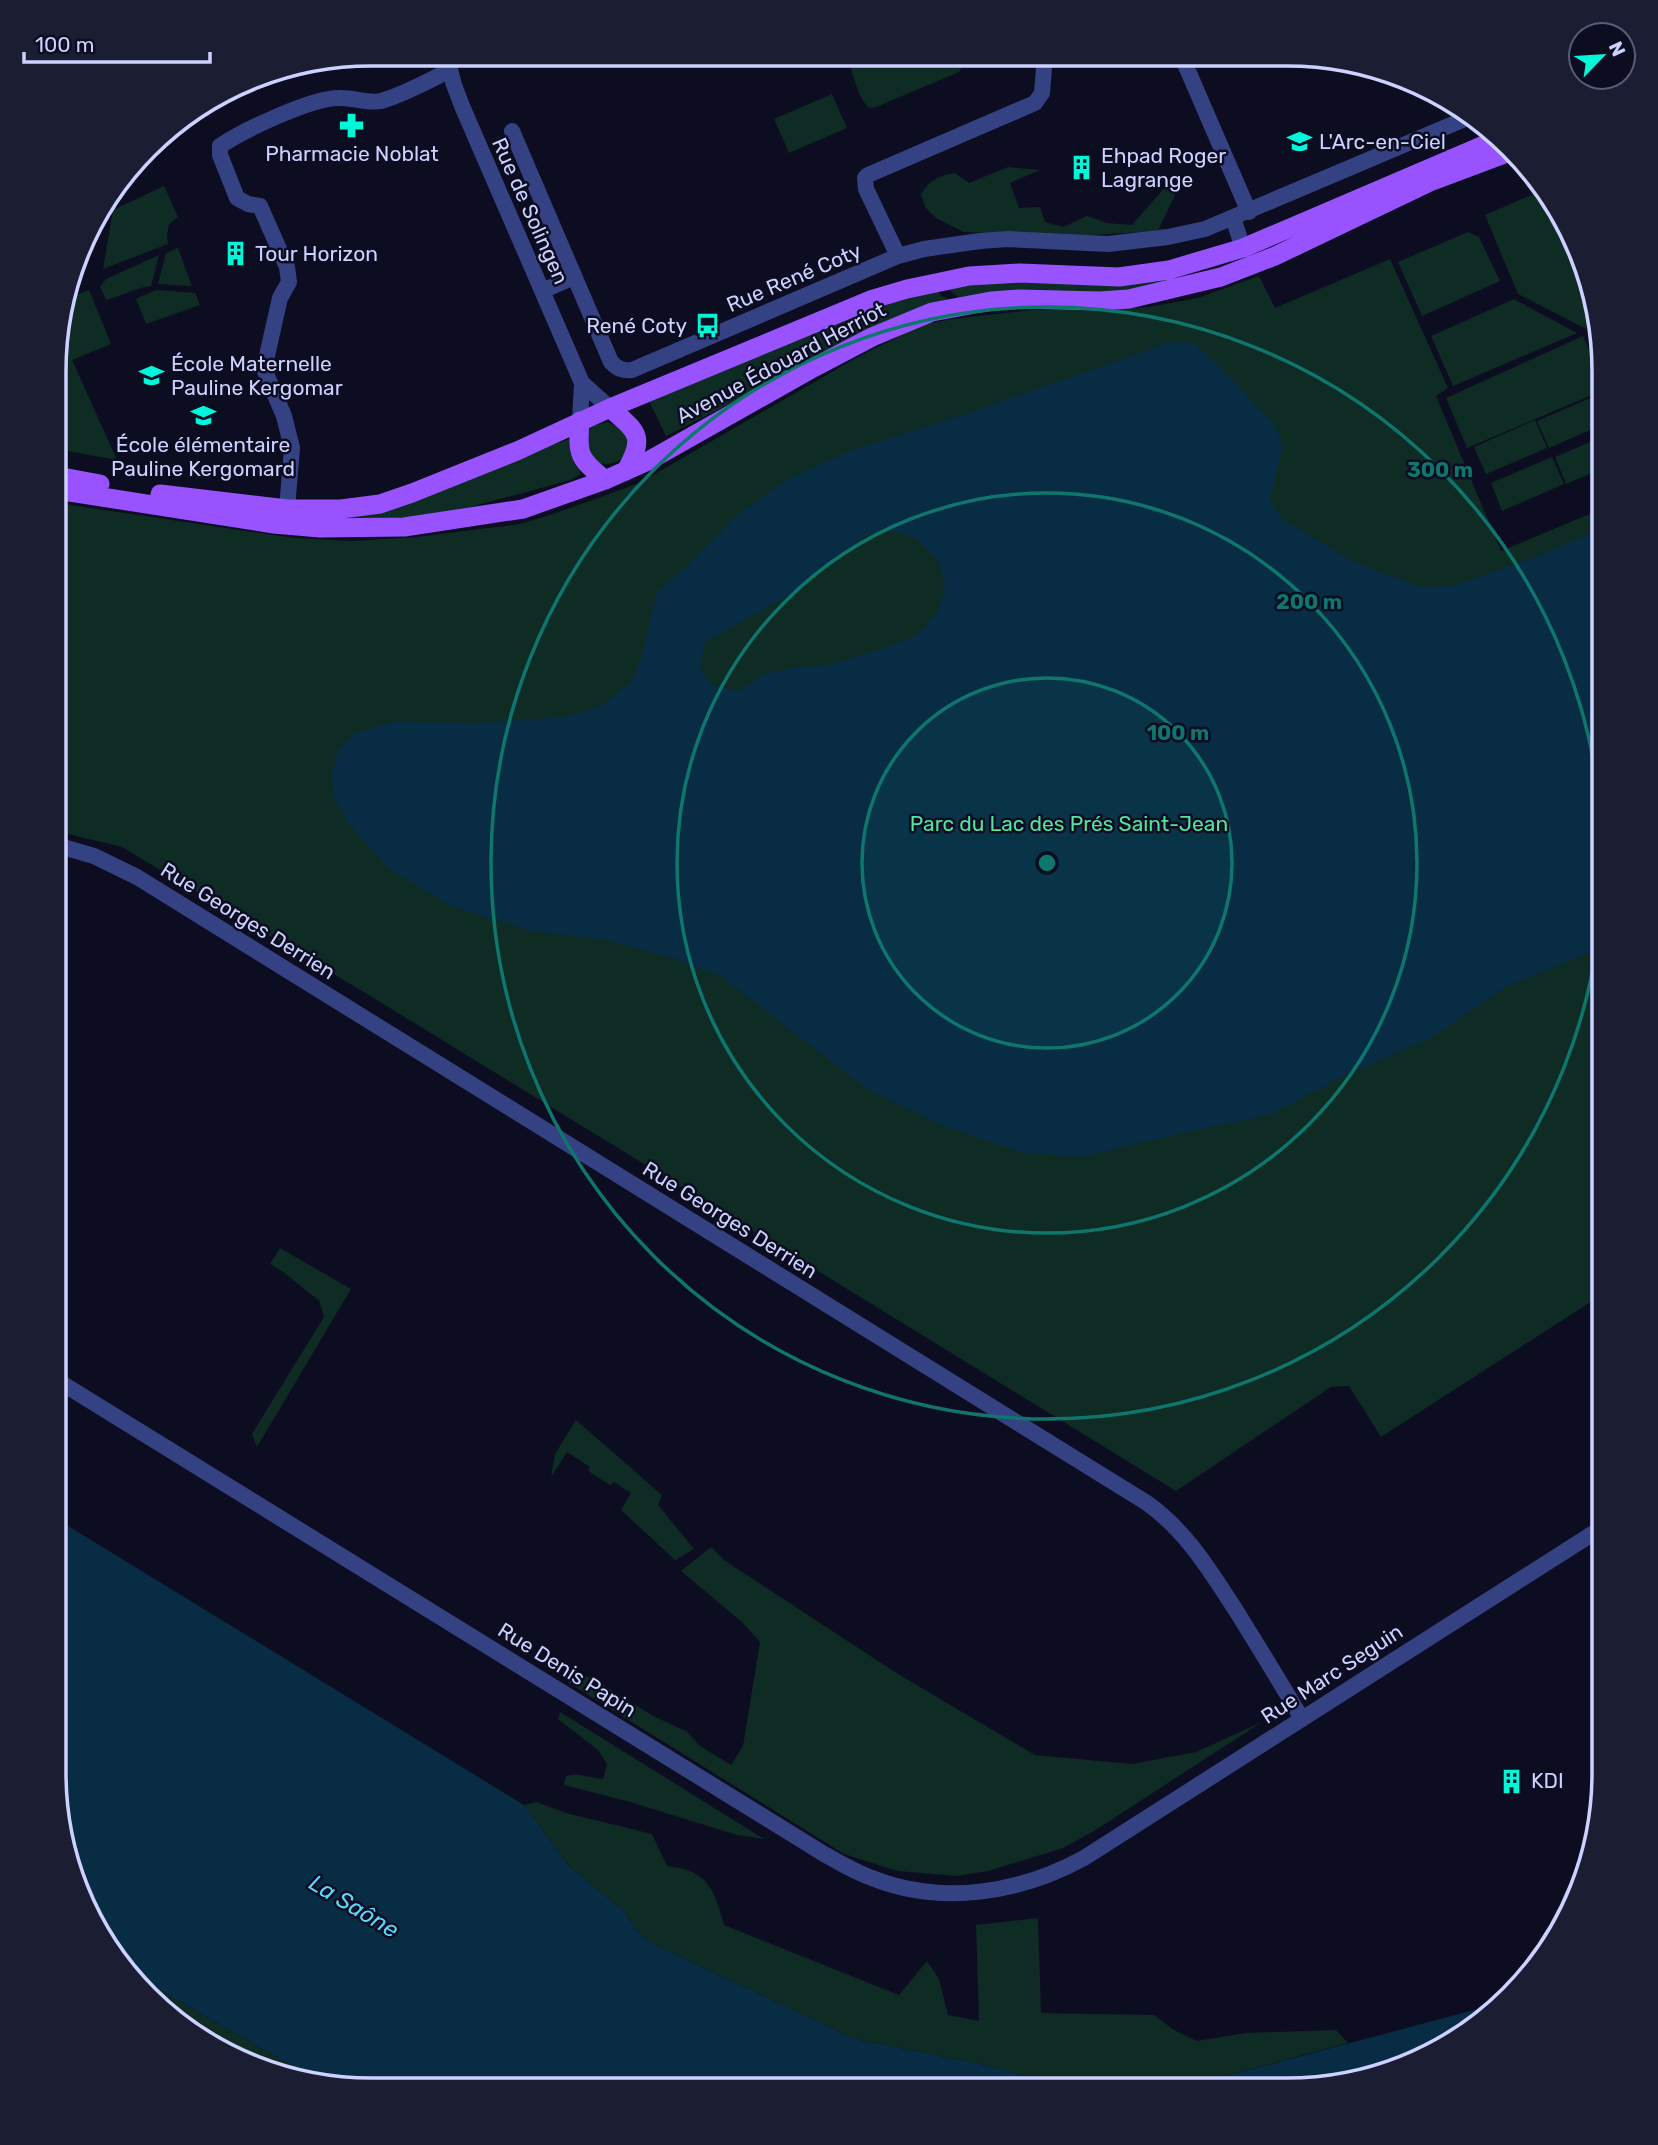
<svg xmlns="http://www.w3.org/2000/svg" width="1658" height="2145" viewBox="0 0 1658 2145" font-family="Rubik,sans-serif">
<rect width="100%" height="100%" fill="#0c0d21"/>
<path fill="#0e2b24" d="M 847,56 L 969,56 L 959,72 L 876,107 L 870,108 C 858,101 852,69 847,56 Z
M 832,94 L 847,128 L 789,153 L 774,119 Z
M 1008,167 L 1040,170 L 1010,183 L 1019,208 L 1040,207 L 1045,222 L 1063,227 L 1087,216 L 1107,223 L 1132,225 L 1166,186 L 1175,195 L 1158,231 L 1074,236 L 963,232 L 936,218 L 925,207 L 921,194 C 930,180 938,176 955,173 L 969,183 Z
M 164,186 L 178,217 L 169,224 L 167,235 L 168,244 L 103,269 L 113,210 Z
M 1543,190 L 1571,231 L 1579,265 L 1574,267 L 1576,272 L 1580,270 L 1593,323 L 1586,329 L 1518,294 L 1485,215 Z
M 1468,232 L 1479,237 L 1500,281 L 1422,316 L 1398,262 Z
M 178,248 L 192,286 L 158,284 L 166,253 Z
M 159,255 L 151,286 C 135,288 121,296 106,300 L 100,287 L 106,279 Z
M 1390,259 L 1448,388 L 1436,396 L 1501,551 L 1604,508 L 1603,1294 L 1381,1437 L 1349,1386 L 1331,1387 L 1176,1491 L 372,997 L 122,847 L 56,831 L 57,503 L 294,538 L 351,541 L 417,537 L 520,524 L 556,513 L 639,483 L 856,358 L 922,325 L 952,319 L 1031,310 L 1098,310 L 1149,307 L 1198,298 L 1259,276 L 1275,308 Z
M 1184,274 L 1133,293 L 961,303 L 957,296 L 948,289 L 969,279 Z
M 936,287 L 941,296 L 949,299 L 775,381 L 666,436 L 649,401 L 874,306 Z
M 89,290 L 111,344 L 72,360 L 117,460 L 57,449 L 57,330 L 67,299 Z
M 156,290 L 195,293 L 200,305 L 146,324 L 136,299 Z
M 1514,299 L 1577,333 L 1453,386 L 1431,336 Z
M 1583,336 L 1604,383 L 1604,390 L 1467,448 L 1446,398 Z
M 1599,394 L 1604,406 L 1604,424 L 1549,448 L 1537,421 Z
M 1535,420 L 1547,448 L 1486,474 L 1474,447 Z
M 608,422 L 622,429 L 630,444 L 623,459 C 600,470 591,463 584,439 L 591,426 Z
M 1604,436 L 1604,468 L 1566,484 L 1555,457 Z
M 570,439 L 581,474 L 571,480 L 448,513 L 363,522 L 322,515 Z
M 1552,457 L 1564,484 L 1502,511 L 1491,483 Z
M 280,1248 L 351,1289 L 257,1447 L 252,1434 L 324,1317 L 319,1300 C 302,1289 288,1273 270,1264 Z
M 576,1420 L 662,1495 L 658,1505 L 694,1549 L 675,1560 L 621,1510 L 631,1493 L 614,1482 L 610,1485 L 588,1471 L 590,1467 L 567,1452 L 551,1477 L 555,1454 Z
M 711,1547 L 724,1560 L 898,1674 L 1035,1755 L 1132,1764 L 1196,1752 L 1262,1722 L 1094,1831 L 1063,1848 L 988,1871 L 957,1876 L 897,1871 L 844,1854 L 569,1683 L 567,1674 L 575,1672 L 594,1679 L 653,1716 L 686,1731 L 700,1746 L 731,1765 L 743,1746 L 760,1642 L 743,1623 L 681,1571 Z
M 560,1712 L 764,1839 L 737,1835 L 630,1802 L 564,1785 L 566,1776 C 577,1772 592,1778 603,1779 L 607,1764 L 598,1750 L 558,1719 Z
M 536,1802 L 566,1813 L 652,1834 L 667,1866 C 708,1870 714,1889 724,1925 L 899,1995 L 927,1961 L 939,1979 L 948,2015 L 979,2021 L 976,1925 L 1038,1918 L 1041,2013 L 1154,2015 L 1174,2030 L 1197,2041 L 1245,2033 L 1336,2030 L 1348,2043 L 1199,2083 L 1076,2090 L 985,2065 L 855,2039 L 649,1942 L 635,1929 L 625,1912 L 569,1866 L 524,1805 Z
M 125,1970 L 331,2088 L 195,2037 L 133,1983 Z"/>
<path fill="#082c43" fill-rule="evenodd" d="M 1171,342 L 1194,343 L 1223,370 L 1272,422 L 1279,435 L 1282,449 L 1270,501 L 1283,520 L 1354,562 L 1421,587 L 1453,586 L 1538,556 L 1604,527 L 1603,947 L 1506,987 L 1433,1037 L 1346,1075 L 1269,1115 L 1178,1134 L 1082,1157 L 1020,1152 L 941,1125 L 867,1089 L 721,976 L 676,959 L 607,940 L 531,931 L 451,906 L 389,869 L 349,824 L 334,797 L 332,773 L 338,751 L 354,733 L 393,722 L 479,723 L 565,717 L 601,706 L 633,680 L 641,659 L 657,592 L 686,567 L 738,514 L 792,477 L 845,453 L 983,408 ZM 887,530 L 914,537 L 940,564 L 945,589 L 938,612 L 918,634 L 885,648 L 829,665 L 796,667 L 765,674 L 737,691 L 711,685 L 700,667 L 705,642 L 793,593 L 863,537 Z
M 55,1518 L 524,1805 L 569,1866 L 625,1912 L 635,1929 L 649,1942 L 855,2039 L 985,2065 L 1076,2090 L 331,2088 L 125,1970 L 87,1914 L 54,1774 Z
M 1508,1998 L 1496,2012 L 1427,2058 L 1287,2091 L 1081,2090 L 1199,2083 L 1493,2005 Z"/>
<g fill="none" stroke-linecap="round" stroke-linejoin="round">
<path stroke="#344283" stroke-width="16" d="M 446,54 L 454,85 L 462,106 L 582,383 L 610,408
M 1182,57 L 1249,212
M 512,131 L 611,362 C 618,369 623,371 632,370 L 898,256 L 924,249 L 980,241 L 1008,239 L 1108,244 L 1168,237 L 1205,229 L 1472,116
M 1233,218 L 1243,248
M 898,256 L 866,189 L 865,178 L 868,175 L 1035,103 L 1042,93 L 1045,56
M 542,291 L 574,277
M 580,421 L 582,383
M 287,509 L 292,448 L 284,416 L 264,369 L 280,298 L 289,282 L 287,267 L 260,206 L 248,204 L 237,198 L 220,155 L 220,146 C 244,130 311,98 339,98 C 352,97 368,104 381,101 C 405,94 428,81 450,70
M 56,845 L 94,856 L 137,877 L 1147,1503 C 1186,1531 1209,1569 1235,1609 C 1258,1646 1280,1682 1302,1719
M 55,1379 L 824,1854 C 840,1863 855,1872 872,1878 C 942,1906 1020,1893 1084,1858 L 1603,1527"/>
<path stroke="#9853ff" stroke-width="19" d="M 610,408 C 637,432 646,435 626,471
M 580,421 C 577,456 579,458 605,480
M 57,476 L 100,484
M 57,490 L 274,524 L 320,528 L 404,527 L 523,509 L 605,480 L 650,460 L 813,368 L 872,337 L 932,312 L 991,301 L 1019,299 L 1100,301 L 1129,299 L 1221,277 L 1275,256 L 1432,181 L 1512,151
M 160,494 L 287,509 L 341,509 L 380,504 L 412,493 L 517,451 L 610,408 L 873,299 L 907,289 L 969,276 L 1020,273 L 1119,277 L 1169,270 L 1243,248 L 1498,139"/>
</g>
<circle cx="1047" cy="863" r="185" fill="#0f766e" fill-opacity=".12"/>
<g fill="none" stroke="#0f766e" stroke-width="3.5">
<circle cx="1047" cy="863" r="185"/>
<circle cx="1047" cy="863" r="370"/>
<circle cx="1047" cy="863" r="556"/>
</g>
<defs>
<symbol id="pharmacy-bare" viewBox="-9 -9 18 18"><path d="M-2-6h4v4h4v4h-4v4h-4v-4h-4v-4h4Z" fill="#00f7d9" stroke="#0c0d21" stroke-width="2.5" paint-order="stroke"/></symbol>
<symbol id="school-bare" viewBox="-9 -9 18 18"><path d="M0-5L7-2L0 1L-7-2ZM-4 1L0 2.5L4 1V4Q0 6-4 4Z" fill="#00f7d9" stroke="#0c0d21" stroke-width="2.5" paint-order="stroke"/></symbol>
<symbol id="building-bare" viewBox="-9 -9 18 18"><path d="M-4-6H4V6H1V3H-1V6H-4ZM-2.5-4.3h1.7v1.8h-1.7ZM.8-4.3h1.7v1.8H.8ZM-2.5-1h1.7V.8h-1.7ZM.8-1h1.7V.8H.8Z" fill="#00f7d9" stroke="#0c0d21" stroke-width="2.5" paint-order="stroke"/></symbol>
<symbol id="bus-bare" viewBox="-9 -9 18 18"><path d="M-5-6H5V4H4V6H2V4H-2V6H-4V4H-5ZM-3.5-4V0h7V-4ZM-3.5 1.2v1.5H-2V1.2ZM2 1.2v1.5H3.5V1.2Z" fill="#00f7d9" stroke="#0c0d21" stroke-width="2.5" paint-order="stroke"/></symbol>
</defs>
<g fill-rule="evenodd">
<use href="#pharmacy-bare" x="334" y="108" width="35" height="35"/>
<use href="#school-bare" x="1282" y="124" width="35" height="35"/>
<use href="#building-bare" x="1064" y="150" width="35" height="35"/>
<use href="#building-bare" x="218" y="236" width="35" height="35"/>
<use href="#bus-bare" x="690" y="308" width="35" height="35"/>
<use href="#school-bare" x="134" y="358" width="35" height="35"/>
<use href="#school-bare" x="186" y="398" width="35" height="35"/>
<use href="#building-bare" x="1494" y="1764" width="35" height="35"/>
</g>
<g text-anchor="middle" stroke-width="5" stroke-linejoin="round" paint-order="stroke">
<g font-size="21" fill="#ccd1ff" stroke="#0c0d21" text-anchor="start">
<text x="1319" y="149">L'Arc-en-Ciel</text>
<text x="352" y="161" text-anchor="middle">Pharmacie Noblat</text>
<text x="1101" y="163">Ehpad Roger<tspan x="1101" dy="24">Lagrange</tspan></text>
<text x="255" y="261">Tour Horizon</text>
<text x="687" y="333" text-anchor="end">René Coty</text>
<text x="171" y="371">École Maternelle<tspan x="171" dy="24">Pauline Kergomar</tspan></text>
<text x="203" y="452" text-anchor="middle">École élémentaire<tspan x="203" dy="24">Pauline Kergomard</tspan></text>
<text x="1531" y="1788">KDI</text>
</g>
<g font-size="21" fill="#ccd1ff" stroke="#0c0d21">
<text transform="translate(530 211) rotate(66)" y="7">Rue de Solingen</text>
<text transform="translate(794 278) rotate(-23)" y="7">Rue René Coty</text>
<text transform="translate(781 363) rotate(-28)" y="7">Avenue Édouard Herriot</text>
<text transform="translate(248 921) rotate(32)" y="7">Rue Georges Derrien</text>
<text transform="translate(730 1220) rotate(32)" y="7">Rue Georges Derrien</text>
<text transform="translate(567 1670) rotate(32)" y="7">Rue Denis Papin</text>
<text transform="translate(1332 1674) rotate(-33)" y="7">Rue Marc Seguin</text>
</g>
<g font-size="21" fill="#51e5a0" stroke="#0c0d21">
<text x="1069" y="831">Parc du Lac des Prés Saint-Jean</text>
</g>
<g font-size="23" font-style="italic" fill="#5ad7ff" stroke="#0c0d21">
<text transform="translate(354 1906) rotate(31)" y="8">La Saône</text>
</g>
</g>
<path d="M0 0H1658V2145H0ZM371 66H1287A305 305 0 0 1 1592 371V1773A305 305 0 0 1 1287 2078H371A305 305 0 0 1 66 1773V371A305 305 0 0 1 371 66Z" fill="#1b1d33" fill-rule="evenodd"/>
<path fill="none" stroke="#ccd1ff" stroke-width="3.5" d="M371 66H1287A305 305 0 0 1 1592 371V1773A305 305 0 0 1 1287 2078H371A305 305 0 0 1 66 1773V371A305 305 0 0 1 371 66Z"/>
<circle cx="1047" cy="863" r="10" fill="#0f766e" stroke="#0c0d21" stroke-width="3.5"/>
<g font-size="21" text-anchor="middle" font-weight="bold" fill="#0f766e" stroke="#0c0d21" stroke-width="5" stroke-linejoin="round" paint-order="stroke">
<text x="1440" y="477">300 m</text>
<text x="1309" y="609">200 m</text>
<text x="1178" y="740">100 m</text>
</g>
<g transform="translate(1602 56) rotate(65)"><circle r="33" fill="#0c0d21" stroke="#595b7a" stroke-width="2"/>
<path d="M0-5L12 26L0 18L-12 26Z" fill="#00f7d9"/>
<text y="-10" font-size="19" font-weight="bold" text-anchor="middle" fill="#ccd1ff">N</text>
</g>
<path d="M24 52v10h186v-10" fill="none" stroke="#ccd1ff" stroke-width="3.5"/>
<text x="35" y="52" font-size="21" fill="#ccd1ff" stroke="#0c0d21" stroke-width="5" paint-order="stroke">100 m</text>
</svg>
